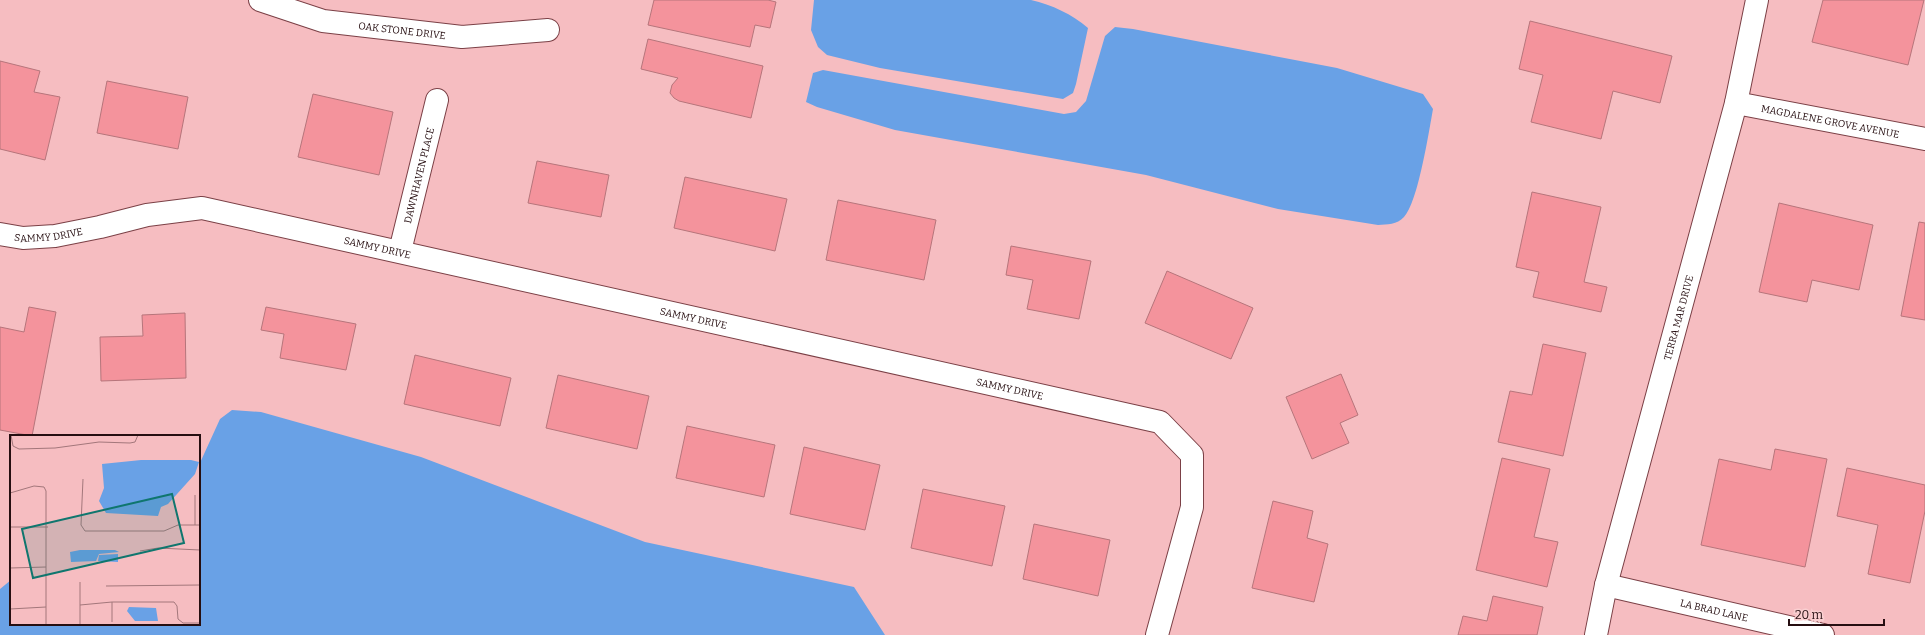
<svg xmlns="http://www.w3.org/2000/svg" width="1925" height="635" viewBox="0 0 1925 635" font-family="Bitter,serif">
<rect width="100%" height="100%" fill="#f6bdc1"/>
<path fill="#69a1e6" d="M 814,0 L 1031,0 C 1052,5 1072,14 1088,28 L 1076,84 L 1073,93 L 1063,99 L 880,68 L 827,55 L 818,47 L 811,30 Z
M 1115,27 L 1133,29 L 1337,68 L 1423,94 L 1433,109 C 1429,131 1418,203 1404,217 C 1397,225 1387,224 1378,225 L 1278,209 L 1146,175 L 895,130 L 817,107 L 806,102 L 813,73 L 823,70 L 1064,114 L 1076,112 L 1086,101 L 1105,36 Z
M 232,410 L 261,412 L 421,457 L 645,542 L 854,587 L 885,635 L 0,635 L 0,589 L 11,580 L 11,624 L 199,624 L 199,465 L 220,419 Z"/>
<path fill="#f4939c" stroke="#b6757b" d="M 654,0 L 768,0 L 776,2 L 770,28 L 755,25 L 750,47 L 648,25 Z
M 1823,0 L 1924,0 L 1908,65 L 1812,42 Z
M 1530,21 L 1672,56 L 1660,103 L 1613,91 L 1601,139 L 1531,122 L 1543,75 L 1519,69 Z
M 648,39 L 763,66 L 751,118 L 679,101 L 674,98 L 670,93 L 672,85 L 678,78 L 641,69 Z
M 0,61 L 40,71 L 34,92 L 60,97 L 45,160 L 0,149 Z
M 107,81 L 188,97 L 178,149 L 97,133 Z
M 313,94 L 393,112 L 379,175 L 298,157 Z
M 537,161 L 609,175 L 601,217 L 528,203 Z
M 685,177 L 787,199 L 775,251 L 674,228 Z
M 1532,192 L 1601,207 L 1584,282 L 1607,287 L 1601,312 L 1533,297 L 1539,272 L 1516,267 Z
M 838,200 L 936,220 L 924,280 L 826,260 Z
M 1779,203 L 1873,225 L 1859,290 L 1812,280 L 1807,302 L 1759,292 Z
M 1919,222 L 1925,223 L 1925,320 L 1901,316 Z
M 1011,246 L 1091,261 L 1079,319 L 1027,309 L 1033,280 L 1006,275 Z
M 1167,271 L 1253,308 L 1231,359 L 1145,323 Z
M 29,307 L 56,312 L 32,436 L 0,430 L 0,327 L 24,332 Z
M 266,307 L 356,324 L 346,370 L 280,358 L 284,334 L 261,330 Z
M 185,313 L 186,378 L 101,381 L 100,337 L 143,336 L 142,315 Z
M 1543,344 L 1586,353 L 1563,456 L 1498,442 L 1510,391 L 1532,395 Z
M 415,355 L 511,378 L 500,426 L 404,404 Z
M 1341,374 L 1358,415 L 1340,423 L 1349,443 L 1312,459 L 1286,397 Z
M 558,375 L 649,396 L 637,449 L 546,428 Z
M 687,426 L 775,445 L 764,497 L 676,478 Z
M 804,447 L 880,465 L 865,530 L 790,514 Z
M 1775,449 L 1827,459 L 1805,567 L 1701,545 L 1719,459 L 1771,470 Z
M 1502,458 L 1550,469 L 1534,537 L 1558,542 L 1547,587 L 1476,570 Z
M 1847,468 L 1925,485 L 1925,511 L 1910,583 L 1868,574 L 1878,525 L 1837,516 Z
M 923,489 L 1005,506 L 992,566 L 911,548 Z
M 1273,501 L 1313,511 L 1307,538 L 1328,544 L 1314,602 L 1252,588 Z
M 1034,524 L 1110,540 L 1098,596 L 1023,579 Z
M 1493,596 L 1543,607 L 1537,635 L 1458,635 L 1463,616 L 1487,621 Z"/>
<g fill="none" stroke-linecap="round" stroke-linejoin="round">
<defs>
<g id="minor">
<path id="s1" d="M 260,0 L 323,21 L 462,37 L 548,30"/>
<path id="s2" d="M 1736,103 L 1925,139"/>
<path id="s3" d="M 0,234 L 23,238 L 55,236 L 100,227 L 147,215 L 202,208 L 1160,422 L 1192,455 L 1192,507 L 1157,635"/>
<path id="s4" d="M 400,251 L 437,100"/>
<path id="s5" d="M 1606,585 L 1823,635"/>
<path id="s6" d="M 1596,635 L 1606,585 L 1736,103 L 1757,0"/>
</g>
</defs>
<use href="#minor" stroke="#7b4046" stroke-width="24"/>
<use href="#minor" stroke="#fff" stroke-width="22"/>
</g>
<g text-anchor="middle" stroke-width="4" stroke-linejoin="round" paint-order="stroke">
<g font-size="10" fill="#260e11" stroke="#facfd1">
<text dy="4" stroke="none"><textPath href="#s1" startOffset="146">OAK STONE DRIVE</textPath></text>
<text dy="4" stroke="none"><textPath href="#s2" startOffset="96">MAGDALENE GROVE AVENUE</textPath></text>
<text dy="4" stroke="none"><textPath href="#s4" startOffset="78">DAWNHAVEN PLACE</textPath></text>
<text dy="4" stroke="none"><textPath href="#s3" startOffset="49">SAMMY DRIVE</textPath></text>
<text dy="4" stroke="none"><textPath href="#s3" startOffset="385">SAMMY DRIVE</textPath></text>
<text dy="4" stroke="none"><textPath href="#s3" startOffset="709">SAMMY DRIVE</textPath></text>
<text dy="4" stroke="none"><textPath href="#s6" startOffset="328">TERRA MAR DRIVE</textPath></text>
<text dy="4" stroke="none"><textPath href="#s3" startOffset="1033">SAMMY DRIVE</textPath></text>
<text dy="4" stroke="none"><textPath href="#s5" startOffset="111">LA BRAD LANE</textPath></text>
</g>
</g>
<g transform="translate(10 435)">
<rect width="190" height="190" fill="#f6bdc1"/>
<path d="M 131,25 L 181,25 L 189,27 L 185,39 L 158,69 L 151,72 L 148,81 L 96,78 L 89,66 L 94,53 L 92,29 ZM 70,115 L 105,115 L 109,117 L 89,119 L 86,126 L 61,127 L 60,117 ZM 108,119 L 108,127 L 88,126 L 89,120 ZM 119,172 L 146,173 L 148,186 L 125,186 L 117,176 Z" fill="#69a1e6"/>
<path fill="none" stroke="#a3777b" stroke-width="1" d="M 1,0 L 3,11 L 9,14 L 45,13 L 89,7 L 120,8 L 125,7 L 128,0M 73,44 L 71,90 L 75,96 L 154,96 L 168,90 L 190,90M 0,58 L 24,51 L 34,52 L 36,56 L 36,190M 185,60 L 185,90M 0,92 L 38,92M 130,116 L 148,113 L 190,115M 0,133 L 36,132M 96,151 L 190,150M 70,170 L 102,167 L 164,167 L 167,171 L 168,184 L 173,188 L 190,188M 0,174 L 36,172M 102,187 L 102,167M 70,190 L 70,147"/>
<path fill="#0f766e" fill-opacity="0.15" stroke="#0f766e" stroke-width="2" d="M 162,59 L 174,108 L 23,143 L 12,94 Z"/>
<rect width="190" height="190" fill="none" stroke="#260e11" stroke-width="2"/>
</g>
<path d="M1789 619v6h95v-6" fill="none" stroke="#260e11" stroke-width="2"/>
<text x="1795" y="619" font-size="12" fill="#260e11" stroke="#facfd1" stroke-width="3" paint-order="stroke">20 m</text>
</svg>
